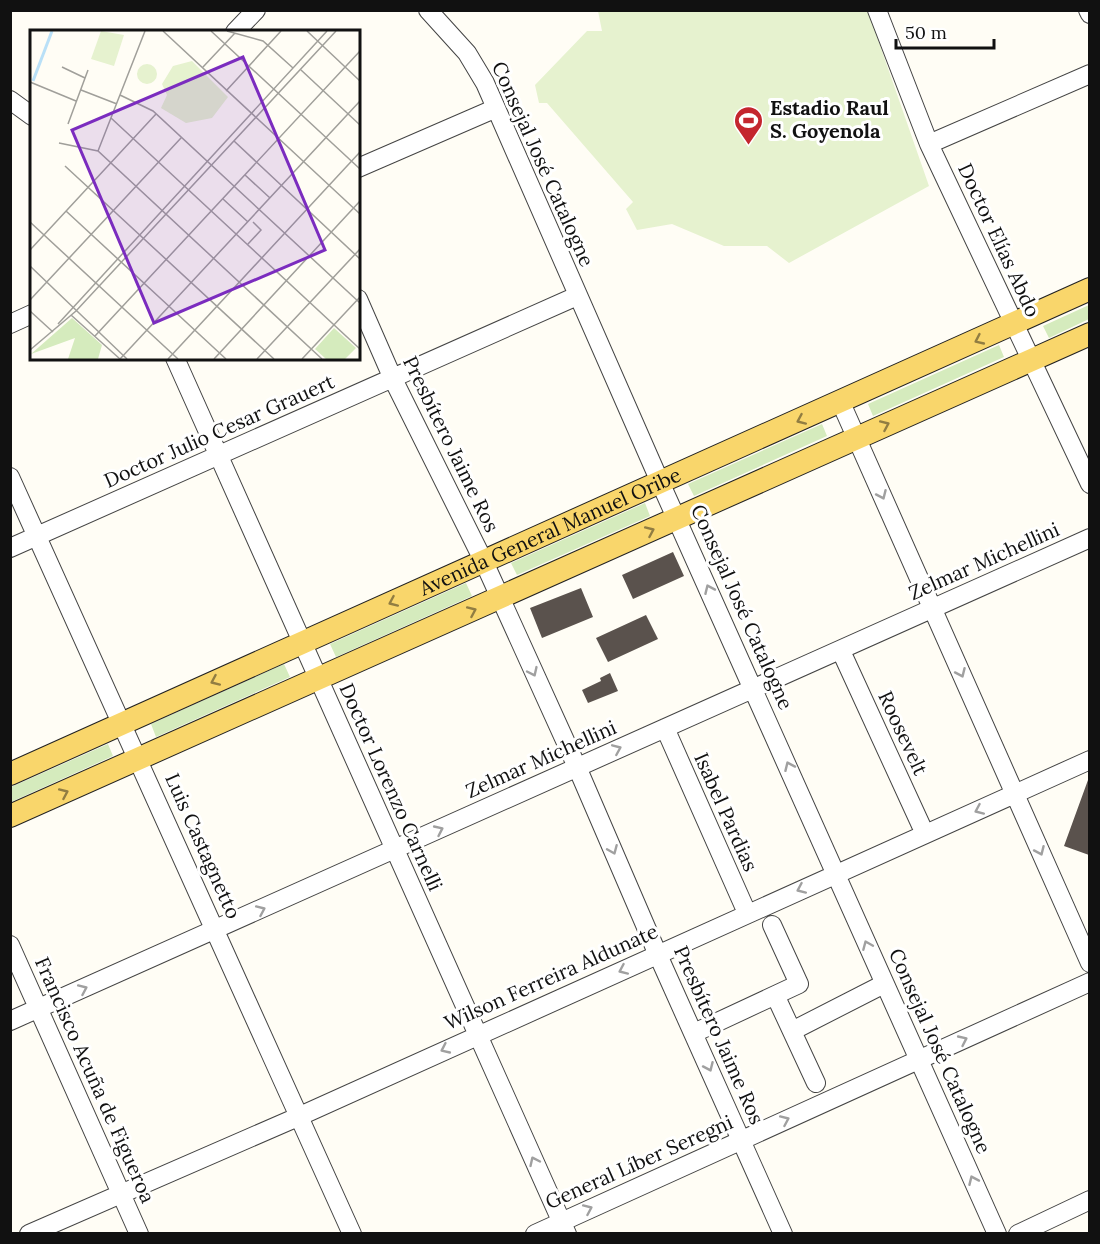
<svg xmlns="http://www.w3.org/2000/svg" width="1100" height="1244" viewBox="0 0 1100 1244" font-family="Lora,serif">
<rect width="100%" height="100%" fill="#fffdf5"/>
<path fill="#d5ebbd" d="M 1089,305 L 1089,319 L 1049,338 L 1043,326 Z
M 999,345 L 1004,357 L 873,416 L 868,404 Z
M 822,424 L 827,436 L 694,496 L 688,484 Z
M 645,503 L 650,516 L 517,575 L 511,563 Z
M 466,583 L 472,596 L 336,657 L 330,644 Z
M 284,664 L 290,677 L 156,737 L 151,724 Z
M 108,744 L 113,756 L 11,802 L 11,787 Z"/>
<path fill="#e6f2cf" d="M 598,11 L 868,11 L 929,186 L 789,263 L 767,246 L 724,246 L 672,224 L 637,230 L 626,209 L 633,202 L 547,103 L 539,103 L 535,85 L 587,31 L 602,31 Z"/>
<path fill="#5a524d" d="M 673,552 L 684,576 L 633,599 L 622,575 Z
M 581,588 L 593,617 L 542,638 L 530,608 Z
M 646,615 L 658,639 L 608,662 L 596,638 Z
M 610,673 L 618,691 L 588,703 L 582,690 L 601,681 L 600,678 Z
M 1088,780 L 1089,780 L 1089,855 L 1064,846 Z"/>
<g fill="none" stroke-linecap="round" stroke-linejoin="round">
<defs>
<path id="minor" d="M 428,10 L 467,53 L 485,83 L 660,482 L 997,1234
M 877,10 L 929,144 L 1090,484
M 1088,10 L 1090,14
M 235,32 L 256,10
M 10,100 L 32,116
M 929,144 L 1090,74
M 358,168 L 494,109
M 358,299 L 393,379 L 484,562 L 577,767 L 658,955 L 783,1234
M 10,324 L 32,314
M 175,358 L 567,1234
M 841,403 L 1090,963
M 10,477 L 352,1234
M 10,548 L 577,296
M 841,651 L 925,834
M 665,728 L 747,913
M 10,945 L 139,1234
M 776,997 L 816,1083
M 10,1021 L 1090,538
M 792,1031 L 884,984
M 694,1033 L 799,984 L 772,925
M 29,1234 L 300,1116 L 1090,760
M 535,1234 L 1090,982
M 1018,1234 L 1090,1200"/>
<g id="major">
<path id="s1" d="M 10,774 L 1090,289"/>
<path d="M 10,816 L 1090,334"/>
</g>
</defs>
<use href="#minor" stroke="#444" stroke-width="20"/>
<use href="#major" stroke="#222" stroke-width="24"/>
<use href="#minor" stroke="#fff" stroke-width="18"/>
<use href="#major" stroke="#f9d66b" stroke-width="22"/>
</g>
<defs><path id="oneway-chevron" d="M-2-3.5L2.5 0L-2 3.5" fill="none" stroke-width="1.6" stroke-linecap="round" stroke-linejoin="round" transform="scale(1.5)"/></defs>
<g stroke="#917d42">
<use href="#oneway-chevron" transform="translate(979 340) rotate(155)"/>
<use href="#oneway-chevron" transform="translate(801 420) rotate(156)"/>
<use href="#oneway-chevron" transform="translate(885 425) rotate(-24)"/>
<use href="#oneway-chevron" transform="translate(650 531) rotate(-24)"/>
<use href="#oneway-chevron" transform="translate(393 602) rotate(156)"/>
<use href="#oneway-chevron" transform="translate(472 611) rotate(-24)"/>
<use href="#oneway-chevron" transform="translate(215 681) rotate(156)"/>
<use href="#oneway-chevron" transform="translate(64 793) rotate(-24)"/>
</g>
<g stroke="#a0a0a0">
<use href="#oneway-chevron" transform="translate(882 495) rotate(66)"/>
<use href="#oneway-chevron" transform="translate(709 589) rotate(-114)"/>
<use href="#oneway-chevron" transform="translate(533 672) rotate(65)"/>
<use href="#oneway-chevron" transform="translate(961 673) rotate(66)"/>
<use href="#oneway-chevron" transform="translate(617 749) rotate(-23)"/>
<use href="#oneway-chevron" transform="translate(789 766) rotate(-114)"/>
<use href="#oneway-chevron" transform="translate(979 810) rotate(156)"/>
<use href="#oneway-chevron" transform="translate(439 830) rotate(-25)"/>
<use href="#oneway-chevron" transform="translate(613 850) rotate(67)"/>
<use href="#oneway-chevron" transform="translate(1040 851) rotate(66)"/>
<use href="#oneway-chevron" transform="translate(801 889) rotate(156)"/>
<use href="#oneway-chevron" transform="translate(261 910) rotate(-24)"/>
<use href="#oneway-chevron" transform="translate(867 945) rotate(-113)"/>
<use href="#oneway-chevron" transform="translate(623 970) rotate(156)"/>
<use href="#oneway-chevron" transform="translate(83 989) rotate(-24)"/>
<use href="#oneway-chevron" transform="translate(963 1040) rotate(-25)"/>
<use href="#oneway-chevron" transform="translate(445 1049) rotate(155)"/>
<use href="#oneway-chevron" transform="translate(709 1067) rotate(66)"/>
<use href="#oneway-chevron" transform="translate(785 1120) rotate(-24)"/>
<use href="#oneway-chevron" transform="translate(534 1161) rotate(-115)"/>
<use href="#oneway-chevron" transform="translate(973 1180) rotate(-114)"/>
<use href="#oneway-chevron" transform="translate(588 1209) rotate(-24)"/>
</g>
<defs>
<symbol id="stadium-pin" viewBox="-11 -11 22 30"><path d="M0 17L-7.5 6A9.5 9.5 0 1 1 7.5 6Z" fill="#c4262e" stroke="#fff"/><path d="M0-5a6.5 5 0 1 0 0 10a6.5 5 0 1 0 0-10ZM-3.5-1.8h7v3.6h-7Z" fill="#fff"/></symbol>
</defs>
<g fill-rule="evenodd">
<use href="#stadium-pin" x="732" y="104" width="33" height="45"/>
</g>
<g text-anchor="middle" stroke-width="6" stroke-linejoin="round" paint-order="stroke">
<g font-size="20" font-weight="bold" fill="#111" stroke="#fff" text-anchor="start">
<text x="770" y="115">Estadio Raul<tspan x="770" dy="23">S. Goyenola</tspan></text>
</g>
<g font-size="20" fill="#111" stroke="#fff">
<text transform="translate(543 164) rotate(66)" y="7">Consejal José Catalogne</text>
<text transform="translate(999 240) rotate(65)" y="7">Doctor Elías Abdo</text>
<text transform="translate(219 431) rotate(-24)" y="7">Doctor Julio Cesar Grauert</text>
<text transform="translate(451 444) rotate(64)" y="7">Presbítero Jaime Ros</text>
<text dy="7" stroke="none"><textPath href="#s1" startOffset="592">Avenida General Manuel Oribe</textPath></text>
<text transform="translate(984 561) rotate(-24)" y="7">Zelmar Michellini</text>
<text transform="translate(742 607) rotate(66)" y="7">Consejal José Catalogne</text>
<text transform="translate(903 733) rotate(65)" y="7">Roosevelt</text>
<text transform="translate(541 759) rotate(-24)" y="7">Zelmar Michellini</text>
<text transform="translate(391 787) rotate(66)" y="7">Doctor Lorenzo Carnelli</text>
<text transform="translate(726 812) rotate(66)" y="7">Isabel Pardias</text>
<text transform="translate(203 846) rotate(66)" y="7">Luis Castagnetto</text>
<text transform="translate(551 977) rotate(-24)" y="7">Wilson Ferreira Aldunate</text>
<text transform="translate(719 1035) rotate(66)" y="7">Presbítero Jaime Ros</text>
<text transform="translate(940 1051) rotate(66)" y="7">Consejal José Catalogne</text>
<text transform="translate(95 1080) rotate(66)" y="7">Francisco Acuña de Figueroa</text>
<text transform="translate(639 1162) rotate(-24)" y="7">General Líber Seregni</text>
</g>
</g>
<g transform="translate(30 30)">
<rect width="330" height="330" fill="#fffdf5"/>
<path d="M 42,288 L 72,315 L 68,329 L 38,329 L 45,308 L 1,324 ZM 304,298 L 326,318 L 315,329 L 296,329 L 285,319 Z" fill="#d5ebbd"/>
<path d="M 71,1 L 94,5 L 84,36 L 61,29 ZM 162,31 L 198,67 L 182,88 L 156,93 L 131,78 L 137,65 L 132,54 L 143,36 ZM107 44a10 10 0 1 1 20 0a10 10 0 1 1-20 0Z" fill="#e6f2cf"/>
<path fill="none" stroke="#b9e0f7" stroke-width="3" d="M 3,51 L 22,1"/>
<path fill="none" stroke="#a09f9a" stroke-width="1.5" d="M 133,1 L 330,184M 181,1 L 330,139M 197,1 L 233,11 L 263,38M 277,1 L 330,51M 32,37 L 55,48M 173,37 L 205,3M 271,40 L 330,95M 0,52 L 46,71M 51,60 L 87,74M 196,61 L 251,1M 90,65 L 123,81 L 330,273M 81,88 L 330,319M 38,94 L 58,40M 204,111 L 330,229M 29,113 L 68,121 L 292,329M 68,121 L 115,1M 35,136 L 244,329M 215,145 L 240,168M 193,169 L 218,192M 36,181 L 196,329M 0,192 L 148,329M 218,214 L 231,200 L 223,192M 0,220 L 126,84M 0,236 L 97,329M 0,270 L 151,108M 0,281 L 23,302M 41,285 L 90,329M 28,294 L 297,1M 65,306 L 330,21M 0,320 L 46,281 L 306,1M 90,329 L 330,71M 138,329 L 330,122M 184,329 L 330,171M 227,329 L 330,219M 272,329 L 330,267"/>
<path fill="#7b2cbf" fill-opacity="0.15" stroke="#7b2cbf" stroke-width="3" d="M 213,27 L 295,220 L 124,293 L 42,100 Z"/>
<rect width="330" height="330" fill="none" stroke="#111" stroke-width="3"/>
</g>
<rect width="1100" height="1244" fill="none" stroke="#111111" stroke-width="24"/>
<path d="M896 39v9h98v-9" fill="none" stroke="#111111" stroke-width="3"/>
<text x="905" y="39" font-size="18" fill="#111111" stroke="#ffffff" stroke-width="4.5" paint-order="stroke">50 m</text>
</svg>
